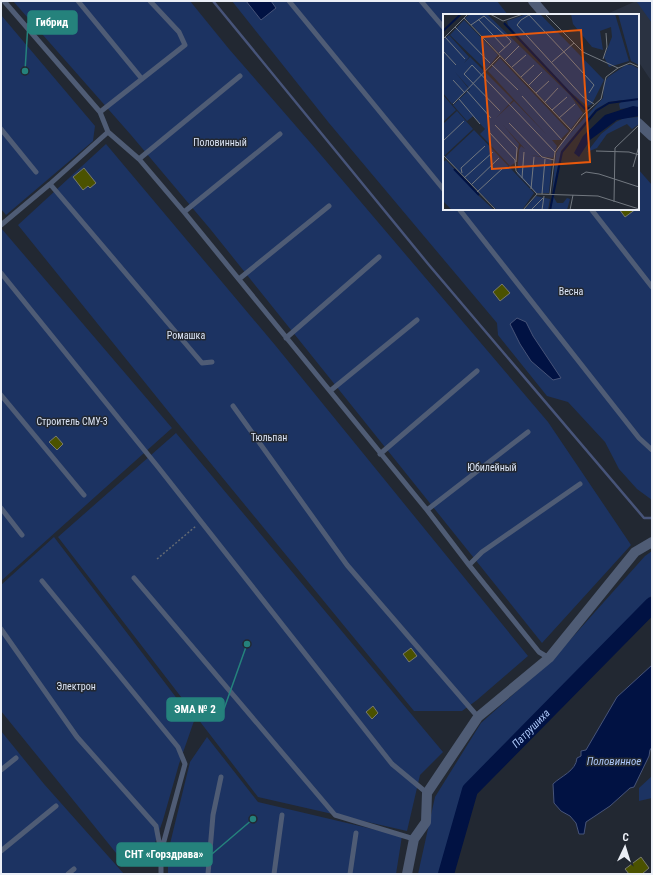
<svg xmlns="http://www.w3.org/2000/svg" width="653" height="875" viewBox="0 0 653 875" font-family="'Roboto Condensed',sans-serif">
<rect width="100%" height="100%" fill="#222832"/>
<path fill="#2a3241" d="M 636,1 L 652,1 L 652,82 L 638,61 L 638,15 L 611,15 L 609,13 Z"/>
<path fill="#1c3362" d="M 13,1 L 190,1 L 229,49 L 315,148 L 548,422 L 631,545 L 542,643 L 211,230 L 131,135 Z
M 232,1 L 497,1 L 508,15 L 444,15 L 444,209 L 638,209 L 638,169 L 652,185 L 652,500 L 637,489 L 619,469 L 605,442 L 568,402 L 547,396 L 498,335 L 497,323 L 329,123 Z
M 636,1 L 652,1 L 652,23 Z
M 1,15 L 95,126 L 93,141 L 6,215 L 1,209 Z
M 106,144 L 275,345 L 528,656 L 477,700 L 462,711 L 414,711 L 176,421 L 18,225 Z
M 1,228 L 172,428 L 1,581 Z
M 176,433 L 443,752 L 420,775 L 407,831 L 258,797 L 58,537 Z
M 54,537 L 194,721 L 179,764 L 163,820 L 154,846 L 125,864 L 1,711 L 1,585 Z
M 652,551 L 652,595 L 586,666 L 466,786 L 441,874 L 418,874 L 435,797 L 481,723 L 553,659 L 645,556 Z
M 1,731 L 44,784 L 124,874 L 1,874 Z
M 207,737 L 258,802 L 402,836 L 396,874 L 168,874 L 168,852 L 190,762 Z
M 652,776 L 652,798 L 639,801 L 639,788 Z"/>
<path fill="#011243" stroke="#475479" d="M 246,1 L 271,1 L 276,8 L 261,20 Z
M 517,318 L 526,322 L 533,336 L 561,378 L 553,380 L 531,361 L 520,344 L 510,324 Z
M 652,665 L 652,747 L 650,750 L 649,756 L 634,787 L 630,788 L 610,806 L 586,822 L 584,834 L 579,834 L 576,823 L 570,816 L 561,811 L 554,803 L 553,784 C 561,776 576,771 577,758 L 581,756 L 581,751 L 586,750 L 617,697 Z"/>
<g fill="none" stroke-linecap="round" stroke-linejoin="round">
<path stroke="#475479" stroke-width="2.5" d="M 213,1 L 429,265 L 644,518 L 652,518"/>
<path stroke="#011243" stroke-width="16" id="s1" d="M 446,874 L 470,790 L 652,605"/>
</g>
<path fill="#4b5200" stroke="#787a6d" d="M 84,168 L 96,183 L 90,188 L 88,186 L 83,190 L 73,177 Z
M 619,209 L 636,209 L 625,217 Z
M 502,284 L 510,293 L 500,301 L 493,292 Z
M 56,436 L 63,444 L 57,450 L 49,442 Z
M 411,648 L 417,656 L 409,662 L 403,654 Z
M 373,706 L 378,713 L 372,719 L 366,712 Z
M 641,857 L 649,868 L 642,874 L 629,874 L 625,869 Z"/>
<g fill="none" stroke-linecap="round" stroke-linejoin="round">
<path stroke="#646a73" stroke-width="1.5" stroke-dasharray="2 2" stroke-linecap="butt" d="M 157,559 L 196,526"/>
<path stroke="#4f5c75" stroke-width="5" d="M 4,1 L 100,112 L 108,132 L 139,159 L 184,212 L 427,510 L 469,565 L 539,652 L 549,658
M 78,1 L 142,79
M 289,1 L 444,190
M 421,1 L 444,28
M 100,112 L 185,45 L 179,32 L 150,1
M 1,129 L 36,172
M 139,159 L 240,76
M 50,184 L 202,363 L 212,362
M 459,209 L 639,438 L 652,450
M 591,209 L 652,287
M 184,212 L 280,134
M 1,225 L 50,184 L 108,132
M 1,273 L 158,467 L 392,764 L 427,793
M 239,279 L 329,206
M 286,338 L 379,257
M 330,391 L 417,320
M 1,395 L 84,495
M 233,406 L 347,565 L 478,717
M 380,454 L 477,371
M 1,508 L 22,535
M 427,510 L 528,432
M 469,565 L 482,552 L 580,484
M 134,578 L 335,815 L 414,839
M 42,581 L 178,747 L 185,764 L 161,852
M 1,629 L 77,737 L 156,826 L 161,852 L 161,874
M 1,770 L 16,758
M 1,851 L 56,806
M 68,874 L 74,869
M 208,874 L 213,815 L 221,777
M 274,874 L 282,815
M 350,874 L 356,833"/>
<path stroke="#4f5c75" stroke-width="10" d="M 533,1 L 545,15
M 638,123 L 652,136
M 407,874 L 414,839 L 426,822 L 427,793 L 478,717 L 549,658 L 635,552 L 652,542"/>
</g>
<g text-anchor="middle" stroke-width="3" stroke-linejoin="round" paint-order="stroke">
<g font-size="10" fill="#dae3f4" stroke="#222832">
<text x="220" y="146">Половинный</text>
<text x="571" y="295">Весна</text>
<text x="186" y="339">Ромашка</text>
<text x="72" y="425">Строитель СМУ-3</text>
<text x="269" y="441">Тюльпан</text>
<text x="492" y="471">Юбилейный</text>
<text x="76" y="690">Электрон</text>
</g>
<g font-size="11" font-style="italic" fill="#a9c4f5" stroke="#222832">
<text dy="4" stroke="none"><textPath href="#s1" startOffset="174">Патрушиха</textPath></text>
<text x="614" y="765">Половинное</text>
</g>
</g>
<g transform="translate(443 14)">
<rect width="196" height="196" fill="#222832"/>
<path d="M 27,0 L 44,0 L 127,81 L 140,99 L 128,115 L 22,4 ZM 84,0 L 97,0 L 161,66 L 149,90 L 144,92 L 126,77 L 65,11 L 64,7 ZM 128,0 L 172,0 L 186,47 L 166,53 L 161,43 L 169,23 L 168,13 L 157,17 L 160,36 L 149,33 L 130,10 ZM 175,0 L 196,0 L 196,51 L 188,47 ZM 21,6 L 55,41 L 43,56 L 7,21 ZM 6,21 L 26,43 L 21,49 L 27,43 L 70,86 L 53,104 L 71,87 L 103,120 L 45,57 L 57,44 L 126,117 L 117,126 L 109,126 L 114,132 L 110,144 L 87,141 L 109,145 L 106,179 L 93,179 L 74,160 L 76,136 L 78,132 L 82,135 L 60,111 L 76,130 L 72,149 L 67,152 L 37,120 L 42,115 L 30,102 L 24,107 L 10,91 L 27,75 L 12,58 L 26,75 L 9,90 L 0,79 L 0,26 ZM 183,51 L 189,51 L 196,55 L 196,93 L 177,95 L 176,90 L 180,86 L 166,88 L 153,95 L 118,137 L 109,180 L 113,139 L 120,127 L 160,84 L 161,69 L 165,63 ZM 0,81 L 13,96 L 0,108 ZM 14,97 L 30,115 L 1,142 L 0,110 ZM 196,103 L 196,110 L 189,115 L 184,110 L 164,120 L 154,134 L 144,138 L 158,120 L 173,108 L 181,104 ZM 31,116 L 91,179 L 79,196 L 54,196 L 2,143 ZM 3,146 L 36,182 L 51,196 L 9,196 L 0,187 L 0,148 ZM 93,182 L 107,185 L 105,196 L 81,196 ZM 110,182 L 114,189 L 120,189 L 124,184 L 127,185 L 124,196 L 108,196 Z" fill="#1c3362"/>
<path d="M 190,92 L 196,93 L 196,102 L 174,106 L 147,126 L 136,143 L 131,139 L 140,122 L 162,101 Z" fill="#011243"/>
<path fill="none" stroke="#011243" stroke-width="2" d="M 61,9 L 142,95 L 147,94M 0,17 L 18,0M 11,155 L 36,181M 107,196 L 119,138 L 153,97 L 166,89 L 196,85"/>
<path fill="none" stroke="#727880" stroke-width="1" d="M 47,0 L 60,7 L 80,0M 102,0 L 140,38 L 175,54 L 187,49 L 196,53M 21,4 L 129,117M 35,5 L 62,34M 28,11 L 41,2 L 67,26 L 68,28 L 56,39M 12,13 L 47,49M 2,23 L 22,45M 0,25 L 25,0M 0,37 L 13,51M 160,45 L 164,33 L 163,19M 62,46 L 76,32M 109,48 L 131,29M 49,51 L 75,76M 69,53 L 83,41M 78,63 L 91,51M 10,66 L 22,79M 86,71 L 99,58M 24,77 L 48,104M 93,79 L 106,67M 146,79 L 151,71 L 121,38 L 86,1 L 78,6 L 74,11 L 140,83 L 151,90M 79,82 L 119,126M 16,85 L 37,110M 102,88 L 115,74M 10,90 L 57,42M 109,96 L 124,83M 57,97 L 21,60 L 29,51 L 112,138M 116,104 L 132,90M 66,109 L 99,143 L 111,146M 52,111 L 74,134 L 73,148M 46,118 L 72,146 L 73,157 L 94,180 L 155,182 L 196,195M 0,127 L 21,107M 153,137 L 186,138 L 196,141M 0,141 L 53,196M 190,153 L 196,132M 19,159 L 18,154 L 42,132M 138,161 L 143,158 L 156,160 L 196,173M 21,164 L 50,138M 79,164 L 81,138M 28,171 L 56,144M 88,175 L 91,143M 34,178 L 60,154M 99,180 L 102,145M 107,180 L 112,138 L 141,100 L 158,85 L 163,63 L 175,54M 171,188 L 172,134 L 196,111M 80,196 L 94,180M 88,196 L 100,184M 99,196 L 101,182M 127,196 L 130,181"/>
<path fill="#e8590c" fill-opacity="0.15" stroke="#e8590c" stroke-width="2" d="M 138,16 L 147,148 L 49,155 L 39,23 Z"/>
<rect width="196" height="196" fill="none" stroke="#ebeff6" stroke-width="2"/>
</g>
<path fill="none" stroke="#25827c" stroke-width="1.5" d="M25 71L28 23M247 644L224 709M253 819L212 854"/>
<g fill="#25827c" stroke="#222832" stroke-width="1.5">
<circle cx="25" cy="71" r="4"/>
<circle cx="247" cy="644" r="4"/>
<circle cx="253" cy="819" r="4"/>
</g>
<g fill="#25827c" stroke="#25827c" stroke-width="1.5">
<rect x="28" y="11" width="49" height="23" rx="4"/>
<rect x="167" y="698" width="57" height="23" rx="4"/>
<rect x="117" y="843" width="95" height="23" rx="4"/>
</g>
<g font-size="11" text-anchor="middle" font-weight="bold" fill="#fff">
<text x="52" y="26">Гибрид</text>
<text x="195" y="713">ЭМА № 2</text>
<text x="164" y="858">СНТ «Горздрава»</text>
</g>
<rect width="653" height="875" fill="none" stroke="#ebeff6" stroke-width="4"/>
<g transform="translate(625 847) rotate(4)" stroke="#222832" stroke-width="3" paint-order="stroke">
<path d="M0-3L7 15L0 10L-7 15Z" fill="#ebeff6"/>
<text y="-6" font-size="11" font-weight="bold" text-anchor="middle" fill="#ebeff6">С</text>
</g>
</svg>
